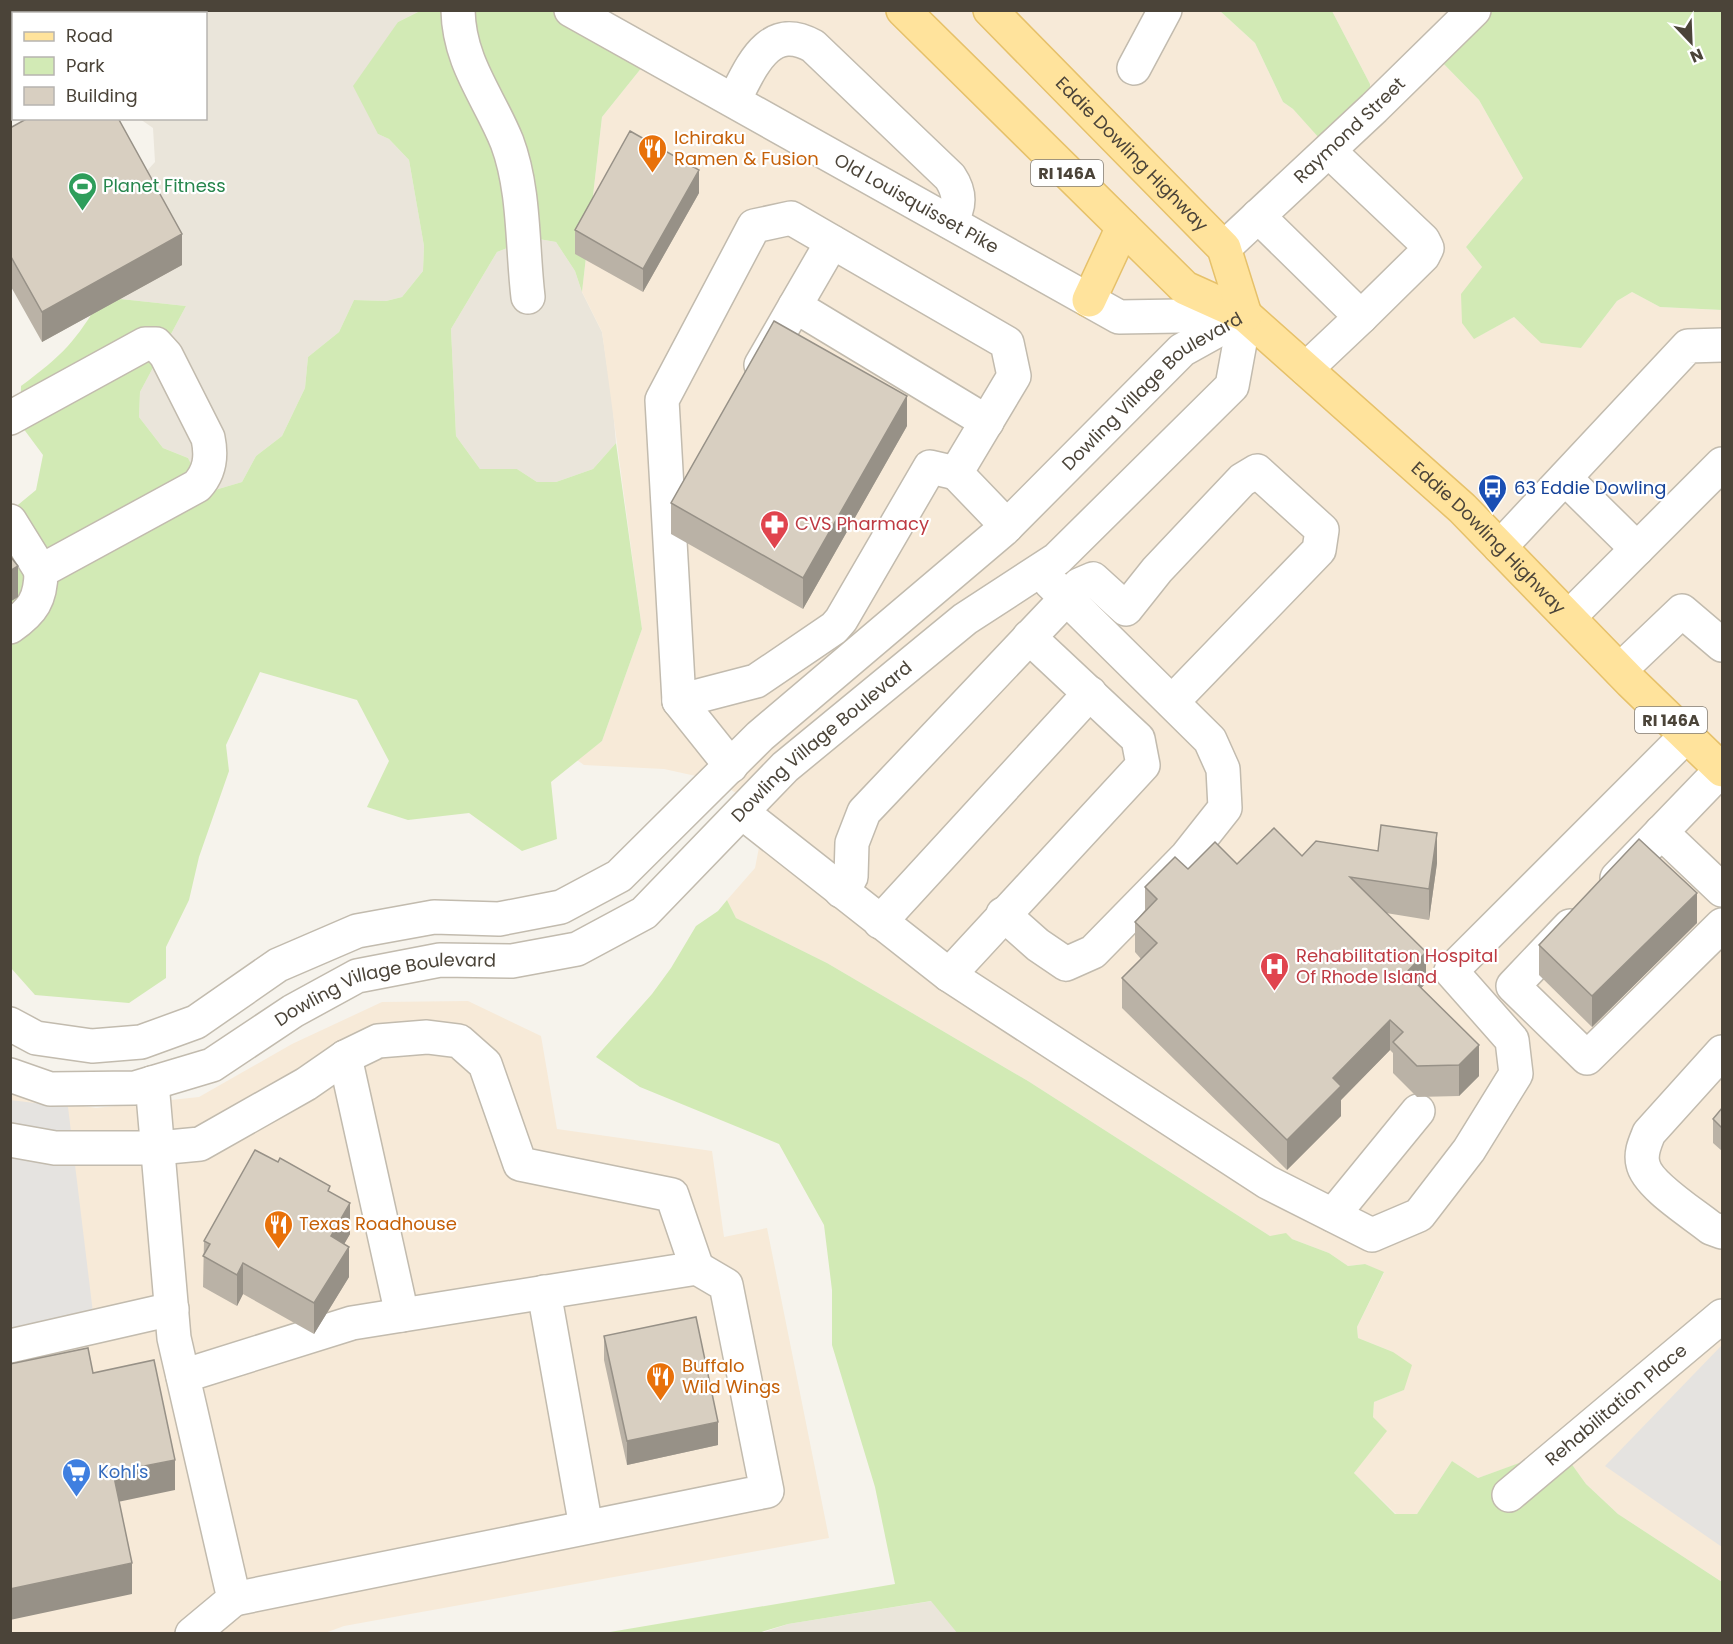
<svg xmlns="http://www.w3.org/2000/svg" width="1733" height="1644" viewBox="0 0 1733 1644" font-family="Poppins,sans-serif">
<rect width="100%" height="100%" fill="#f6f3ec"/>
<path fill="#eae5da" d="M 141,10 L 420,11 L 398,22 L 378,134 L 389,139 L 409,160 L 424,246 L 423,271 L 402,297 L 386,301 L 354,300 L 339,332 L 308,357 L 305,388 L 282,436 L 256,456 L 242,482 L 215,490 L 201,483 L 188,458 L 163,448 L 139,417 L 140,392 L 186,306 L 102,297 L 133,186 L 155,162 L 153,128 L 140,119 L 206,118 L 206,14 L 134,13 Z
M 533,238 L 556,242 L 575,271 L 582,292 L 602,332 L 612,398 L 616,443 L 593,469 L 556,482 L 537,482 L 517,469 L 480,469 L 456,436 L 451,329 L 497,252 Z
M 932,1601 L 958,1633 L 758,1634 L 788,1624 Z"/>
<path fill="#f7ead8" d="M 578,11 L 1220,11 L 1255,43 L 1283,102 L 1293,109 L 1329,148 L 1370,84 L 1332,11 L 1480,11 L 1435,55 L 1479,100 L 1523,178 L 1466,247 L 1482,267 L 1475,338 L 1514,317 L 1541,342 L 1581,348 L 1617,301 L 1632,292 L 1660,307 L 1722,310 L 1722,1582 L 1618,1514 L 1586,1484 L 1560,1449 L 1478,1478 L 1452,1461 L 1417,1514 L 1396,1514 L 1354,1473 L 1386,1431 L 1373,1417 L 1374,1402 L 1404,1390 L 1393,1352 L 1358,1338 L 1357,1327 L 1384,1273 L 1365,1264 L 1348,1266 L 1329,1253 L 1292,1239 L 1270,1236 L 1028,1081 L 827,963 L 736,918 L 727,900 L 755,868 L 761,837 L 738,794 L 714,780 L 664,769 L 584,765 L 577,760 L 602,741 L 642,629 L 602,332 L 582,292 L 602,117 L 651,56 Z
M 468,1001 L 541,1036 L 557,1129 L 712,1151 L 724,1237 L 767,1228 L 829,1538 L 344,1626 L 325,1633 L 11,1633 L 10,1094 L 96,1108 L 199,1097 L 292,1044 L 382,1002 Z"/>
<path fill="#d2eab5" d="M 420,11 L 578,11 L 651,56 L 602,117 L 582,292 L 575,271 L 556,242 L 533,238 L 497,252 L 451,329 L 456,436 L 480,469 L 517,469 L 537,482 L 556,482 L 593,469 L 616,443 L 642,629 L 602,741 L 551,782 L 557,839 L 522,851 L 469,813 L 408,820 L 367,807 L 389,761 L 357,700 L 260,672 L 226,745 L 229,771 L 199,857 L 189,900 L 166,947 L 166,978 L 129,1003 L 35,995 L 11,968 L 10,579 L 22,543 L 13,509 L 36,490 L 43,455 L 20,424 L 21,386 C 63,355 76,341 102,297 L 186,306 L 140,392 L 139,417 L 163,448 L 188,458 L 201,483 L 215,490 L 242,482 L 256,456 L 282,436 L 305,388 L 308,357 L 339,332 L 354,300 L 386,301 L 402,297 L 423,271 L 424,246 L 409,160 L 389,139 L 378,134 L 353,86 L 398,22 Z
M 1220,11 L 1332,11 L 1370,84 L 1370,113 L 1329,149 L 1293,109 L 1283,102 L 1255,43 Z
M 1480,11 L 1722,11 L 1722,310 L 1660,307 L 1632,292 L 1617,301 L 1581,348 L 1541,343 L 1514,317 L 1474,339 L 1462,323 L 1461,294 L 1482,267 L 1466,247 L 1523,178 L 1479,100 L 1435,55 Z
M 727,900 L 736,918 L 827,963 L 1028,1081 L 1270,1236 L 1286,1233 L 1292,1239 L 1329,1253 L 1348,1266 L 1365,1264 L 1384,1272 L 1357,1327 L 1358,1338 L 1393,1352 L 1412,1365 L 1404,1390 L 1374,1402 L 1373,1417 L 1387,1431 L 1354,1473 L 1395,1514 L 1417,1514 L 1452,1461 L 1478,1478 L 1560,1448 L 1586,1484 L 1618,1514 L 1722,1582 L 1722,1633 L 958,1634 L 931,1601 L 788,1624 L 758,1633 L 604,1633 L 895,1584 L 875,1487 L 832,1345 L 832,1290 L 824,1225 L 779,1144 L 640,1087 L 596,1057 L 652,994 L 671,968 L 696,926 L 718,911 Z"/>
<path fill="#e5e3e0" d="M 10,1100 L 68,1107 L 93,1313 L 10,1334 Z
M 1722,1345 L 1722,1547 L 1605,1466 Z"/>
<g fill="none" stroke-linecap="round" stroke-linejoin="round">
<defs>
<g id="minor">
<path d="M 458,10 C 459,63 489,97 507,142 C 525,190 522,247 528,297"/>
<path id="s1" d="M 571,10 L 1119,317 L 1241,315"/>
<path d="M 1134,68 L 1165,10"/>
<path d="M 734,100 C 751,68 768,21 813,46 L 950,177 C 960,192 961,206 950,222"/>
<path d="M 1329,151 L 1423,240 L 1427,248 L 1423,256 L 1361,317"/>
<path d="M 1258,216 L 1361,317 L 1306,369"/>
<path id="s2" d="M 1224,248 L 1374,108 L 1474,10"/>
<path d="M 795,306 L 832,242"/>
<path d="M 761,365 L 795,306 L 987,422"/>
<path d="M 10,418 L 145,344 L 156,344 L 166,355 L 208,438 C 212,457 210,472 197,486 L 41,571 C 41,599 33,611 10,627"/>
<path d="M 1565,478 L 1637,549"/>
<path d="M 10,521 L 41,571"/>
<path d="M 1500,547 L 1688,346 L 1722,345"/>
<path d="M 1569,617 L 1722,464"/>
<path d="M 1620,670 L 1682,611 L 1722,645"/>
<path d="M 679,701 L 756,681 L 834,628 L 841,620 L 930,467 L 956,473"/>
<path d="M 731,766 L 679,701 L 662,400 L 754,226 L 791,218 L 1007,343 L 1014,376 L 956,473 L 1007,526"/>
<path d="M 743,813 L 949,975 L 1267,1182 L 1372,1235 L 1419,1215 L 1469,1150 L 1516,1074 L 1512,1040 L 1451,971 L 1687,735"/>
<path d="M 1661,832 L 1722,890"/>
<path d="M 1617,878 L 1722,769"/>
<path d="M 841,891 L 851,877 L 852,843 L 864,812 L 1079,585 L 1093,579 L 1126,609 L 1157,570 L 1242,480 L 1257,471 L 1322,530 L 1319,550 L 1172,702"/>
<path d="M 1003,914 L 1038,945 L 1066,964 L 1093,952 L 1187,856 L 1225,808 L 1223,769 L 1210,740 L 1050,582"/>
<path d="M 880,922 L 1090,693"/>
<path d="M 1570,926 L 1513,986 L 1587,1058 L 1722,925"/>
<path d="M 949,975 L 1143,765 L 1138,739 L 1029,637"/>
<path id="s3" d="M 10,1024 L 36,1038 L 92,1046 L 141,1042 L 196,1022 L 278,965 L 357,931 L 434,917 L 499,919 L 561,907 L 619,876 L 760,736 L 1003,530 L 1182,350 L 1245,315"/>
<path d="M 1722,1052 L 1649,1133 C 1645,1143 1640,1153 1643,1164 C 1647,1185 1694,1214 1711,1228 L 1722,1232"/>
<path d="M 345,1057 L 402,1315"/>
<path id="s4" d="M 10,1075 L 50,1089 L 135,1088 L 212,1065 L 293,1011 L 357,976 L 440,960 L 512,961 L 577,949 L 644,913 L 785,767 L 965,619 L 1057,559 L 1232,386 L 1245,315"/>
<path d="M 152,1083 L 174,1338 L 234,1599 L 192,1634"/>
<path d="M 10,1140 L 55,1148 L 158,1148 L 200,1144 L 306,1084 L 345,1057 L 378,1041 L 427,1037 L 459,1041 L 485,1064 L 520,1164 L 672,1195 L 697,1268 L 352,1323 L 183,1376"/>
<path d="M 1333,1215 L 1418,1111"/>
<path d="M 544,1292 L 586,1527"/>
<path d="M 10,1346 L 172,1309"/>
<path id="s5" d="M 1509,1495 L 1722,1316"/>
<path d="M 234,1599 L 767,1491 L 726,1285 L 697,1268"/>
</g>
<g id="major">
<path id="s6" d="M 903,10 L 1185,288 L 1245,315 L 1462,508 L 1631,682 L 1722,770"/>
<path id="s7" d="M 990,10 L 1224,248 L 1245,315"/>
<path d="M 1089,300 L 1123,227"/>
</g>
</defs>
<use href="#minor" stroke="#c2bbae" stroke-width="36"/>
<use href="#major" stroke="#e6c16a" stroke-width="36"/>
<use href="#minor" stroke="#fff" stroke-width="33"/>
<use href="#major" stroke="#ffe39c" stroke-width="33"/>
</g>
<path fill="#bab2a6" d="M 10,128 L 182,265 L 42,342 L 10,285 Z
M 699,193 L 643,292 L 575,254 L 575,230 Z
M 907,426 L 803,609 L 671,534 L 671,503 Z
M 1302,856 L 1437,863 L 1429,920 L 1386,913 L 1426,983 L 1421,988 L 1479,1076 L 1459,1096 L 1417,1097 L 1393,1073 L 1393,1053 L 1390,1050 L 1341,1100 L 1341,1116 L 1287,1170 L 1122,1008 L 1122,978 L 1141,959 L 1135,952 L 1135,922 L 1145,910 L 1145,887 L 1188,869 L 1237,864 Z
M 1697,923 L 1592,1027 L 1539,975 L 1539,945 Z
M 1722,1108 L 1722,1151 L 1713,1143 L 1713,1119 Z
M 330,1192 L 350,1234 L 344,1244 L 349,1277 L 314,1334 L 243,1294 L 237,1306 L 203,1287 L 204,1241 Z
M 604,1336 L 718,1445 L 627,1465 L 604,1360 Z"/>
<path fill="#979187" d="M 699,170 L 699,193 L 643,292 L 643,269 Z
M 182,234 L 182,265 L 42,342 L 42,312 Z
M 907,396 L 907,426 L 803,609 L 803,578 Z
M 18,566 L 18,597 L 10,602 L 10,571 Z
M 1437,833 L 1437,863 L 1429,920 L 1429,889 Z
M 1697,893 L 1697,923 L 1592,1027 L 1592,996 Z
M 1426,952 L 1426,983 L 1406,1004 L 1406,973 Z
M 1390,1020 L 1390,1050 L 1341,1100 L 1341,1116 L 1287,1170 L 1287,1140 L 1333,1078 Z
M 1479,1045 L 1479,1076 L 1459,1096 L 1459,1065 Z
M 350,1203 L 350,1234 L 331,1267 L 331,1236 Z
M 349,1247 L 349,1277 L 314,1334 L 314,1303 Z
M 243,1263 L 243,1294 L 237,1306 L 237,1275 Z
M 718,1422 L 718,1445 L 627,1465 L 627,1441 Z
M 175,1460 L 175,1490 L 113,1503 L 113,1472 Z
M 132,1563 L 132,1594 L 10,1620 L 10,1589 Z"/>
<path fill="#d8cfc1" stroke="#979187" stroke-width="1.5" d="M 28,118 L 118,118 L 182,234 L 42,312 L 10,255 L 10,128 Z
M 630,131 L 699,170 L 643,269 L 575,230 Z
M 774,321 L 907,396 L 803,578 L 671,503 Z
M 10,556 L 18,566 L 10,571 Z
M 1381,825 L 1437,833 L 1429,889 L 1350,877 L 1426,952 L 1406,973 L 1479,1045 L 1459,1065 L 1417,1066 L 1393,1042 L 1403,1032 L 1390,1020 L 1333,1078 L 1341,1086 L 1287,1140 L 1122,978 L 1157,943 L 1135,922 L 1157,899 L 1145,887 L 1175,857 L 1188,869 L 1215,842 L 1237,864 L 1274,828 L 1302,856 L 1316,841 L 1378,851 Z
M 1639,839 L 1697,893 L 1592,996 L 1539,945 Z
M 1722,1108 L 1722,1128 L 1713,1119 Z
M 255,1150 L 278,1162 L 280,1158 L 330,1186 L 328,1191 L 350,1203 L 331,1236 L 349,1247 L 314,1303 L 243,1263 L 237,1275 L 203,1256 L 210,1244 L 204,1241 Z
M 696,1317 L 718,1422 L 627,1441 L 604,1336 Z
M 88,1348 L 93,1373 L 154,1360 L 175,1460 L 113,1472 L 132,1563 L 10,1589 L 10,1364 Z"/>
<defs>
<symbol id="restaurant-pin" viewBox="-11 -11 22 30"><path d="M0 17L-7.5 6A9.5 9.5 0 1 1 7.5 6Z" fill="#e8710a" stroke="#fff"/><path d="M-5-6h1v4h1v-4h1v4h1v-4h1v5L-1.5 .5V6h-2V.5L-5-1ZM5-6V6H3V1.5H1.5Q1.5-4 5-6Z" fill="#fff"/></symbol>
<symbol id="stadium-pin" viewBox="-11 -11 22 30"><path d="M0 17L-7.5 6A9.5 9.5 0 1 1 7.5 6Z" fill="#2e9e5b" stroke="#fff"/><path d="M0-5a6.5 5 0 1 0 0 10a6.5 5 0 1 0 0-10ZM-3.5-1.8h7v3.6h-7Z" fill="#fff"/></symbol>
<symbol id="bus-pin" viewBox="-11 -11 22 30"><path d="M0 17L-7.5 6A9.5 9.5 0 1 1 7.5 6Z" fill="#1a4fb4" stroke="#fff"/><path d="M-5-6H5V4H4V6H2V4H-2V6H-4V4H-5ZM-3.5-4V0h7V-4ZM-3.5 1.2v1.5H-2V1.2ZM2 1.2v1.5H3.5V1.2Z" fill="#fff"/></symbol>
<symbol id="pharmacy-pin" viewBox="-11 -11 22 30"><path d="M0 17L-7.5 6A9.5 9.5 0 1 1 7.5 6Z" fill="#e0444e" stroke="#fff"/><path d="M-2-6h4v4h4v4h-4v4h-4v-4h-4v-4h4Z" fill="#fff"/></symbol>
<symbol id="hospital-pin" viewBox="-11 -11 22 30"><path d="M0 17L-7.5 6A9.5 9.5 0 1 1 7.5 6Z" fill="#e0444e" stroke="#fff"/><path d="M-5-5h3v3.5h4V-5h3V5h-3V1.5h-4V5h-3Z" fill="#fff"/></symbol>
<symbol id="supermarket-pin" viewBox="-11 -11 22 30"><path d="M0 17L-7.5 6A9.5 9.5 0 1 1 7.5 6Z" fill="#3f7fe0" stroke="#fff"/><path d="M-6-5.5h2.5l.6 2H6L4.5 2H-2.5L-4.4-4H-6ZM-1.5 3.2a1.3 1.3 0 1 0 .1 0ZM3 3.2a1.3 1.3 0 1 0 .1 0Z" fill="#fff"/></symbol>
</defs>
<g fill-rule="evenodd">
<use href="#restaurant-pin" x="636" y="132" width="33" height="45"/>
<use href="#stadium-pin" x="66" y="170" width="33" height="45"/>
<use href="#bus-pin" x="1476" y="472" width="33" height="45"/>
<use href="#pharmacy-pin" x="758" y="508" width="33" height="45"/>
<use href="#hospital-pin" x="1258" y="950" width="33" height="45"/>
<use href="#restaurant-pin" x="262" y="1208" width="33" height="45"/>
<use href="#restaurant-pin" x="644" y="1360" width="33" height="45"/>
<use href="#supermarket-pin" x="60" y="1456" width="33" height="45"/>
</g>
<g text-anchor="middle" stroke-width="4.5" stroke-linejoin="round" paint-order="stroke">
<g fill="#fff" stroke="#817c74" stroke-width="1.5">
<rect x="1031" y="160" width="72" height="26" rx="4.5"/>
<rect x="1635" y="707" width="72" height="26" rx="4.5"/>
</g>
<g font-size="16" font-weight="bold" fill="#4b4439">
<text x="1067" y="179">RI 146A</text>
<text x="1671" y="726">RI 146A</text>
</g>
<g font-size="18" fill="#4b4439" stroke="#fff">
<text dy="6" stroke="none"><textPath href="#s2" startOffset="172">Raymond Street</textPath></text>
<text dy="6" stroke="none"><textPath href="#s7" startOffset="202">Eddie Dowling Highway</textPath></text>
<text dy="6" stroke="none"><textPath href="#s1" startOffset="396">Old Louisquisset Pike</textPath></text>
<text dy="6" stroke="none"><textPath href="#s3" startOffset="1374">Dowling Village Boulevard</textPath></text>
<text dy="6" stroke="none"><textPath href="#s6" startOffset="792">Eddie Dowling Highway</textPath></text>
<text dy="6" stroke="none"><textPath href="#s4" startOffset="924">Dowling Village Boulevard</textPath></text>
<text dy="6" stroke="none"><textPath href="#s4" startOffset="402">Dowling Village Boulevard</textPath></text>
<text dy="6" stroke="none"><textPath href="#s5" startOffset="140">Rehabilitation Place</textPath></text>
</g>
<g font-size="18" fill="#c56008" stroke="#fff" text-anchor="start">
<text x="674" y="144">Ichiraku<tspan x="674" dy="21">Ramen &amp; Fusion</tspan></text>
<text x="299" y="1230">Texas Roadhouse</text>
<text x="682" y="1372">Buffalo<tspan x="682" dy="21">Wild Wings</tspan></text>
</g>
<g font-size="18" fill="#27864d" stroke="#fff" text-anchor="start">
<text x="103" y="192">Planet Fitness</text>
</g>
<g font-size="18" fill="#164399" stroke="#fff" text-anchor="start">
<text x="1514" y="494">63 Eddie Dowling</text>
</g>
<g font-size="18" fill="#be3a42" stroke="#fff" text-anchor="start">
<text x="795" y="530">CVS Pharmacy</text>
<text x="1296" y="962">Rehabilitation Hospital<tspan x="1296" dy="21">Of Rhode Island</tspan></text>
</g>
<g font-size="18" fill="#366cbe" stroke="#fff" text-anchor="start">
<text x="98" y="1478">Kohl's</text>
</g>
</g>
<rect width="1733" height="1644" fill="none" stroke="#4b4439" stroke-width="24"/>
<rect x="12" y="12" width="195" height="108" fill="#ffffff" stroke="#b7b4b0" stroke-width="1.5"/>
<rect x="24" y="32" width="30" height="9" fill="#ffe39c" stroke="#b7b4b0" stroke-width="1.5"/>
<text x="66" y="42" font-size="18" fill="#4b4439">Road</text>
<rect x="24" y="57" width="30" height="18" fill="#d2eab5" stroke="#b7b4b0" stroke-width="1.5"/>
<text x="66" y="72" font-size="18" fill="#4b4439">Park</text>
<rect x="24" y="87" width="30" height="18" fill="#d8cfc1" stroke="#b7b4b0" stroke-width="1.5"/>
<text x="66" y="102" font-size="18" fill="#4b4439">Building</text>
<g transform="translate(1691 42) rotate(157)" stroke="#ffffff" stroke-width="4.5" paint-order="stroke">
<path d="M0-4.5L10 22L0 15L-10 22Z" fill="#4b4439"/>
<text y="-9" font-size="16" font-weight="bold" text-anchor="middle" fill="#4b4439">N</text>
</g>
</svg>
